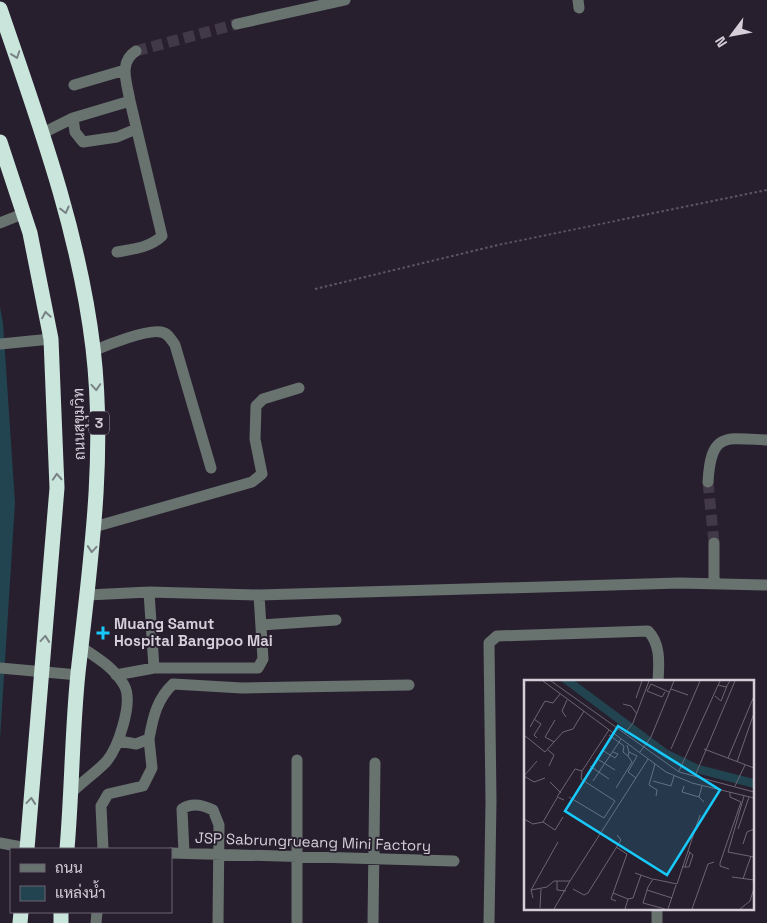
<svg xmlns="http://www.w3.org/2000/svg" width="767" height="923" viewBox="0 0 767 923" font-family="'Space Grotesk',Sarabun,sans-serif">
<rect width="100%" height="100%" fill="#281f2e"/>
<path fill="#214450" d="M 0,307 L 3,323 L 15,503 L 0,739 Z"/>
<g fill="none" stroke-linecap="round" stroke-linejoin="round">
<path stroke="#423948" stroke-width="11" stroke-dasharray="11 5.5" stroke-linecap="butt" d="M 136,51 L 237,24
M 708,482 L 714,543"/>
<path stroke="#5e5663" stroke-width="2" stroke-dasharray="2.5 2.5" stroke-linecap="butt" d="M 315,289 L 498,245 L 767,190"/>
<path stroke="#68736f" stroke-width="11" d="M 578,0 L 579,8
M 237,24 L 345,0
M 74,85 L 125,70
M 73,118 L 75,132 L 83,142 L 117,137 L 136,129
M 43,133 L 73,118 L 130,101 C 127,83 118,62 136,51
M 0,223 L 25,213
M 117,252 C 133,249 149,248 162,236 L 130,101
M 0,344 L 51,339
M 93,351 C 107,345 147,329 161,332 C 168,333 171,339 175,345 L 211,468
M 708,482 C 711,432 724,438 767,440
M 94,527 L 252,482 L 262,474 L 255,439 L 256,406 L 263,399 L 299,388
M 714,584 L 714,543
M 149,592 L 154,668
M 88,595 L 149,592 L 259,595 L 680,583 L 767,585
M 261,625 L 336,620
M 0,668 L 78,675
M 116,675 L 154,668 L 258,668 L 263,659 L 259,595
M 119,741 L 136,744 L 149,739 C 153,717 157,699 173,684 L 242,688 L 409,685
M 71,793 C 82,782 95,773 106,762 C 118,748 134,702 124,685 C 114,668 98,658 81,647
M 0,843 L 27,848
M 103,849 L 101,806 L 108,794 L 143,786 L 152,768 L 149,739
M 171,853 L 454,861
M 184,853 L 182,809 C 192,802 203,805 213,810 L 219,825 L 218,923
M 96,923 L 97,912
M 297,923 L 297,760
M 373,923 L 375,763
M 489,923 L 491,801 L 489,643 L 497,636 L 648,631 C 661,644 659,664 658,682
M 657,923 L 657,909"/>
<path stroke="#cae5dc" stroke-width="15" d="M 0,9 C 38,120 79,231 93,348 C 106,457 90,565 78,673 C 72,732 72,791 67,849
M 0,142 L 30,233 L 51,339 L 57,488 L 27,849
M 20,923 L 21,912
M 61,923 L 61,912"/>
</g>
<defs><path id="oneway-chevron" d="M-2-3.5L2.5 0L-2 3.5" fill="none" stroke-width="1.6" stroke-linecap="round" stroke-linejoin="round" transform="scale(1.25)"/></defs>
<g stroke="#798285">
<use href="#oneway-chevron" transform="translate(16 55) rotate(71)"/>
<use href="#oneway-chevron" transform="translate(65 210) rotate(76)"/>
<use href="#oneway-chevron" transform="translate(46 315) rotate(-99)"/>
<use href="#oneway-chevron" transform="translate(96 387) rotate(86)"/>
<use href="#oneway-chevron" transform="translate(57 477) rotate(-93)"/>
<use href="#oneway-chevron" transform="translate(92 549) rotate(95)"/>
<use href="#oneway-chevron" transform="translate(45 639) rotate(-85)"/>
<use href="#oneway-chevron" transform="translate(31 801) rotate(-85)"/>
</g>
<path fill="#17cafb" stroke="#281f2e" stroke-width="2" d="M100.5 625.5h5v5h5v5h-5v5h-5v-5h-5v-5h5z"/>
<g text-anchor="middle" stroke-width="4" stroke-linejoin="round" paint-order="stroke">
<rect fill="#281f2e" stroke="#a19aa6" stroke-width="1" x="89" y="411.5" width="20" height="23" rx="4"/>
<g font-size="14" font-weight="bold" fill="#d5cfda">
<text x="99" y="428">3</text>
</g>
<g font-size="15" fill="#d5cfda" stroke="#281f2e">
<text transform="translate(79 424) rotate(-91)" y="5">ถนนสุขุมวิท</text>
<text transform="translate(313 842) rotate(2)" y="5">JSP Sabrungrueang Mini Factory</text>
</g>
<g font-size="15" font-weight="bold" fill="#d5cfda" stroke="#281f2e" text-anchor="start">
<text x="114" y="629">Muang Samut<tspan x="114" dy="17">Hospital Bangpoo Mai</tspan></text>
</g>
</g>
<g transform="translate(524 680)">
<rect width="230" height="230" fill="#281f2e"/>
<path d="M 37,1 L 51,1 L 144,70 L 175,85 L 230,99 L 230,108 L 172,93 L 139,77 Z" fill="#214450"/>
<path fill="none" stroke="#6d6573" stroke-width="1" d="M 19,1 L 142,92 L 168,103 L 230,118M 27,1 L 155,92 L 230,112M 194,5 L 202,7 L 206,1M 147,9 L 164,15M 141,12 L 138,17 L 123,11 L 127,4 L 145,12M 191,16 L 197,21 L 203,6M 112,18 L 118,1M 99,24 L 107,26 L 113,34M 42,37 L 38,31 L 43,20M 10,39 L 17,44 L 10,55 L 13,58M 31,40 L 21,57 L 30,62 L 39,52 L 49,49 L 60,31M 6,47 L 21,21 L 29,23 L 36,14M 101,53 L 109,43 L 125,1M 0,55 L 21,72 L 30,62M 85,55 L 100,66 L 99,72 L 104,76M 103,65 L 105,72 L 113,76M 147,69 L 176,1M 180,69 L 230,88M 24,70 L 30,75 L 25,86M 78,70 L 91,78 L 94,74 L 89,72M 116,72 L 127,57 L 150,1M 72,78 L 91,90M 204,78 L 230,16M 213,82 L 230,33M 131,84 L 125,105 L 133,110 L 132,116M 66,86 L 85,99M 155,91 L 196,1M 0,96 L 10,102 L 21,98M 0,96 L 13,81M 171,96 L 211,1M 112,98 L 104,92 L 113,76M 69,101 L 97,59M 129,101 L 147,106 L 150,96M 26,102 L 37,113M 160,106 L 158,112 L 175,117M 178,106 L 175,117 L 180,122M 211,106 L 221,85M 92,108 L 108,82 L 104,76 L 105,72M 220,116 L 204,172 L 230,177M 45,117 L 80,138 L 91,121 L 57,99 L 58,91M 33,118 L 19,142 L 31,150 L 39,137M 40,120 L 33,117 L 51,89 L 58,91 L 85,50M 0,139 L 9,144 L 19,142M 214,149 L 225,117M 219,164 L 223,152 L 230,149M 158,187 L 165,187 L 169,175 L 164,171M 161,187 L 166,172M 205,189 L 196,186 L 196,183 L 217,122 L 206,117 L 206,112M 111,193 L 128,199M 208,197 L 230,200M 219,199 L 227,176M 33,201 L 33,210 L 42,211M 49,209 L 60,215 L 64,213 L 97,160 L 93,155M 7,210 L 34,162M 123,210 L 148,218M 89,213 L 104,219 L 101,229M 9,218 L 7,210 L 23,207 L 30,201 L 46,201 L 124,79M 104,219 L 109,218 L 117,195M 92,221 L 87,219 L 103,174 L 92,167M 16,228 L 17,209M 30,229 L 46,201M 141,229 L 119,223 L 124,207 L 129,199 L 153,204 L 176,135M 144,229 L 152,205M 168,229 L 184,184 L 190,182M 216,229 L 226,221 L 230,208"/>
<path fill="#17cafb" fill-opacity="0.15" stroke="#17cafb" stroke-width="2.5" d="M 94,46 L 196,110 L 143,195 L 41,131 Z"/>
<rect width="230" height="230" fill="none" stroke="#d5cfda" stroke-width="2.5"/>
</g>
<rect x="10" y="848" width="162" height="65" fill="#281f2e" stroke="#6d6573"/>
<rect x="20" y="864" width="25" height="8" fill="#68736f" stroke="#6d6573"/>
<text x="55" y="873" font-size="15" fill="#d5cfda">ถนน</text>
<rect x="20" y="886" width="25" height="15" fill="#214450" stroke="#6d6573"/>
<text x="55" y="898" font-size="15" fill="#d5cfda">แหล่งน้ำ</text>
<g transform="translate(732 35) rotate(238)" stroke="#281f2e" stroke-width="4" paint-order="stroke">
<path d="M0-4L9 19L0 12L-9 19Z" fill="#d5cfda"/>
<text y="-8" font-size="14" font-weight="bold" text-anchor="middle" fill="#d5cfda">N</text>
</g>
</svg>
